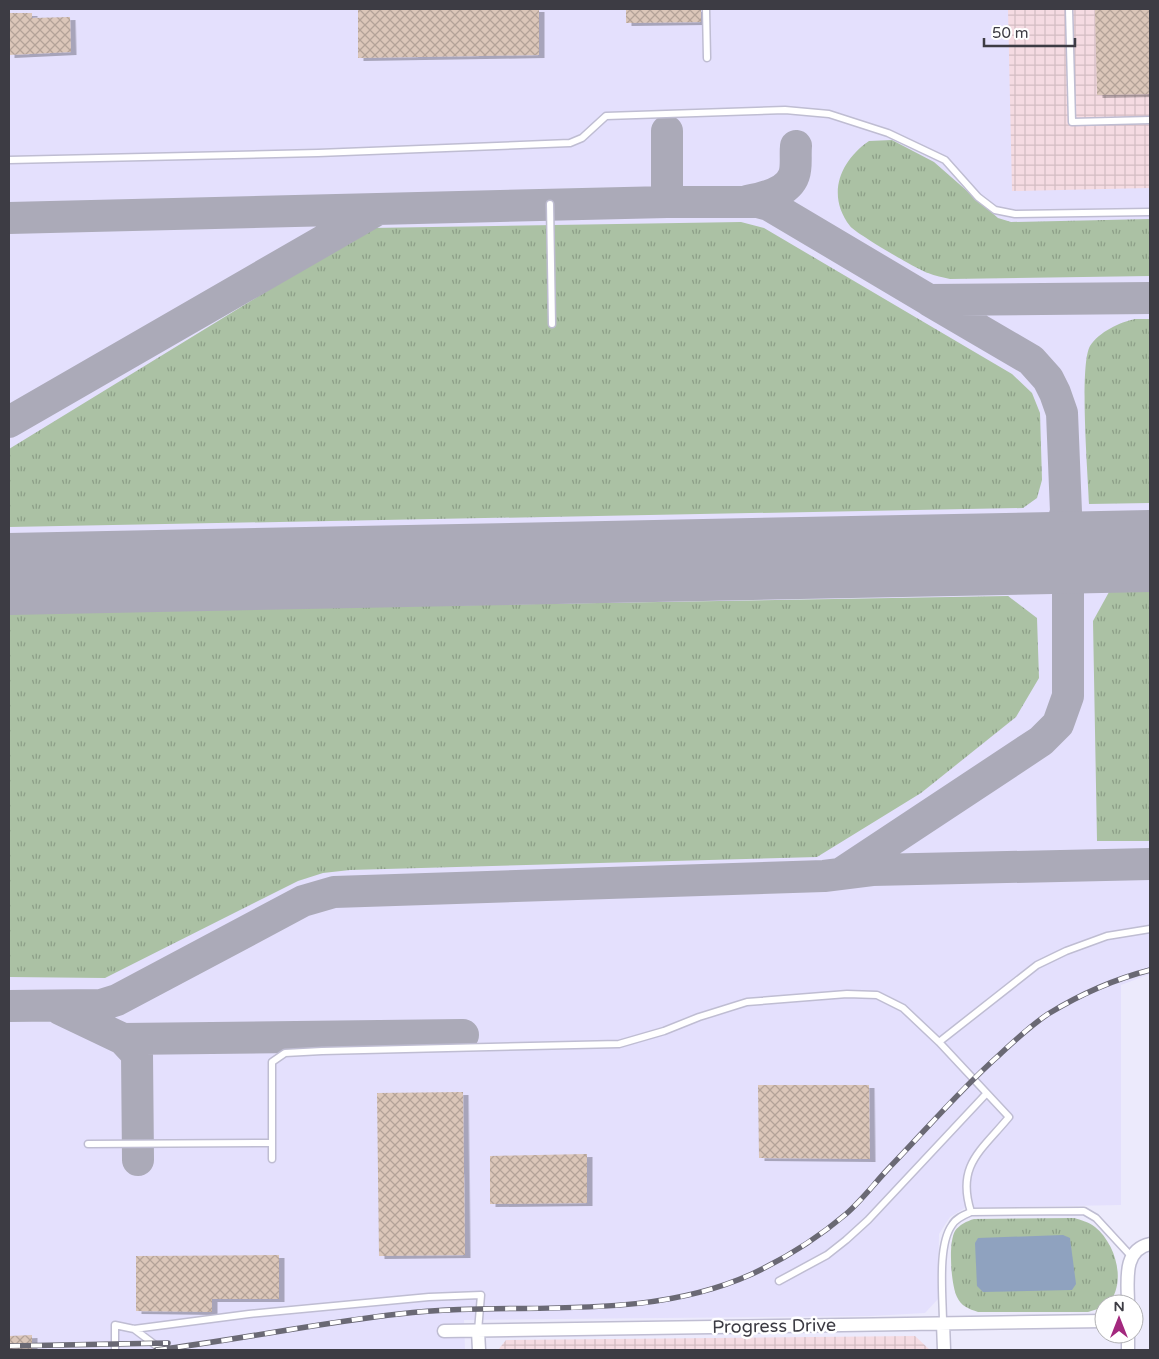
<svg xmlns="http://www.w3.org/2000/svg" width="1159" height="1359" viewBox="0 0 1159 1359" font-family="'Varela Round',sans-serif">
<defs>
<pattern id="industrial-grid" width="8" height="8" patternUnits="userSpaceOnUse" patternTransform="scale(1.25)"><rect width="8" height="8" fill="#f5dbe2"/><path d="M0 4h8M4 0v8" fill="none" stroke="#d3bdc3"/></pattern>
<pattern id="grass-tufts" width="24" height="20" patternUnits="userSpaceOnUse" patternTransform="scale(1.25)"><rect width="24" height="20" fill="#abc1a4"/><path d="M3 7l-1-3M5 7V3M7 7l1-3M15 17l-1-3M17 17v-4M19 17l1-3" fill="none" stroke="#8c9e87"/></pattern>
<pattern id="building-cross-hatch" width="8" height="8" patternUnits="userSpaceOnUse" patternTransform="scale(1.25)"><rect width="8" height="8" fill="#dbc6b9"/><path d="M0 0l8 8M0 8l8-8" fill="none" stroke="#b3a298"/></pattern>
<filter id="shadow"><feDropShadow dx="5.5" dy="3" stdDeviation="0" flood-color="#0004"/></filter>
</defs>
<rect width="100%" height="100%" fill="#eceafc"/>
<path fill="#e4e0fd" d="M 9,9 L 1150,9 L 1150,974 L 1121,985 L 1121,1205 L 965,1208 L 950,1217 L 939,1234 L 938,1299 L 925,1313 L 871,1316 L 464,1320 L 465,1350 L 9,1350 Z"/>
<path fill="url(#industrial-grid)" d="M 1008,9 L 1150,9 L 1150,188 L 1012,191 Z
M 915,1336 L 930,1350 L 498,1350 L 506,1340 Z"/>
<path fill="url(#grass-tufts)" d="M 892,140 L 934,162 L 998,218 L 1011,222 L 1150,219 L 1150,276 L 950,279 C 943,277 935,276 928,273 C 918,270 855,233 850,226 C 826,195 840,161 869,141 Z
M 741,222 L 764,228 L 1012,374 L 1032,393 L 1040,413 L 1042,480 L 1037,498 L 1023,508 L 9,527 L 9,449 L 370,228 Z
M 1135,319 L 1150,319 L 1150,503 L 1089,504 C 1088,475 1079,366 1090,346 C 1099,332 1120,322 1135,319 Z
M 1150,591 L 1150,841 L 1097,841 L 1093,621 L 1109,592 Z
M 1008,596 L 1037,618 L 1039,678 L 1016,717 L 921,793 L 817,857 L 350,870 L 323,873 L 298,881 L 105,978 L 9,977 L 9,613 Z
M 1074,1218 C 1081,1220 1089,1222 1095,1227 C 1116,1244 1127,1283 1108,1304 L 1104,1304 L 1104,1307 L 1088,1312 L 978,1312 C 969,1309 961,1306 957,1297 C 951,1285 948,1243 955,1231 C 959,1225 967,1221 974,1219 Z"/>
<path fill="#8fa2bf" d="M 1063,1235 L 1070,1238 L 1076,1284 L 1072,1290 L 983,1292 L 977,1286 L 975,1243 L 978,1238 Z"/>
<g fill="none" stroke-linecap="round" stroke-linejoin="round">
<path stroke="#abaab8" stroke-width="32" d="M 747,201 C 763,198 788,193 794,175 C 797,167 795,155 796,146
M 667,202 L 667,131
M 9,218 L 667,202 L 758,202 L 769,205 L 929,300 L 1150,298
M 930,301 L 1031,360 L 1048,379 L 1055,393 L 1062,413 L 1066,512 L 1061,528 L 1050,538 L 1017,554
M 9,422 L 375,211
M 843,872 L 1041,741 L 1058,724 L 1068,696 L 1068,582 L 1053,566 L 1017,554
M 9,1006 L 101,1005 L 117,1000 L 303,901 L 334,892 L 824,876 L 872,870 L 1150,864
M 60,1009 L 123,1039 L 463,1035
M 123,1039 L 137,1054 L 138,1160"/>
<path stroke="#abaab8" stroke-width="82" d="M 9,574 L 1150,551"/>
</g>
<path fill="url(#building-cross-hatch)" filter="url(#shadow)" d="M 358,9 L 539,9 L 539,55 L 358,58 Z
M 626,9 L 701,9 L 701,22 L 626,23 Z
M 1095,9 L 1150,9 L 1150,94 L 1097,95 Z
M 9,13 L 32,13 L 32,18 L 70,17 L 71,52 L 9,55 Z
M 758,1085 L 869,1085 L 870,1159 L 759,1158 Z
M 463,1092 L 465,1255 L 379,1256 L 377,1093 Z
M 587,1154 L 587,1203 L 490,1204 L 490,1156 Z
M 279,1255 L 279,1299 L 212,1299 L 212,1312 L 136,1311 L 136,1256 Z
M 32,1335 L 32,1350 L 9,1350 L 9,1336 Z"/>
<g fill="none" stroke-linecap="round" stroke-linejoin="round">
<defs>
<path id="lane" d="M 706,9 L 707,58
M 1069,9 L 1072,122 L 1150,120
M 9,160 L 318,153 L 570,143 L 582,138 L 606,116 L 785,110 L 829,114 L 888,133 L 945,160 L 978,197 L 995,210 L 1015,214 L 1150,212
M 550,204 L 552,324
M 939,1042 L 1037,965 L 1066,951 L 1107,936 L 1150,929
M 88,1144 L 272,1143
M 272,1159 L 272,1062 L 285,1053 L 322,1051 L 619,1044 L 664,1031 L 699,1017 L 747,1002 L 847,994 L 877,995 L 903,1008 L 939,1042 L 1009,1117 C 981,1151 956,1165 971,1212
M 779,1281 L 827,1255 L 846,1240 L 868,1220 L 986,1094
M 943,1323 C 943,1297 937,1246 952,1225 C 956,1218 964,1215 971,1212 L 1084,1211 L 1096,1218 L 1131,1256
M 134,1329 L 162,1350
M 115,1350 L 115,1325 L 134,1329 L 249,1314 L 429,1297 L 481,1295 L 478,1331"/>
<path id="street" d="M 1128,1304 C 1128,1282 1122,1250 1150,1244
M 943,1323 L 944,1350
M 444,1331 L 1104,1321
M 478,1331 L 479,1350
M 1128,1334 L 1128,1350"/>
</defs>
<use href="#lane" stroke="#bfbdd2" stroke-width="9"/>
<use href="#street" stroke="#bfbdd2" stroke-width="15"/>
<use href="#lane" stroke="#fff" stroke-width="6"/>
<use href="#street" stroke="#fff" stroke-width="12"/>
<defs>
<path id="rail" d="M 9,1346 L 168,1343
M 156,1350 C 237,1340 318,1323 399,1314 C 516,1300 641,1324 752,1274 C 784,1259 819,1237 846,1214 C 861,1201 874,1184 888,1169 C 924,1132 958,1092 997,1057 C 1013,1042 1030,1026 1048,1014 C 1079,995 1115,979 1150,970"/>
</defs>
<use href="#rail" stroke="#6a6974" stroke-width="5.5"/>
<use href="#rail" stroke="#fff" stroke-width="4" stroke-dasharray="11" stroke-linecap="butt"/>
</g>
<g text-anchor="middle" stroke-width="5" stroke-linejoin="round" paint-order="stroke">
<g font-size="18" fill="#3d3c44" stroke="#fff">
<text transform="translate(774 1326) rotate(-1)" y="6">Progress Drive</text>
</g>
</g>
<rect width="1159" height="1359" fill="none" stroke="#3d3c44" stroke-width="20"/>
<g transform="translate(1119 1319)"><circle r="24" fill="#ffffff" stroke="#b1b1b4"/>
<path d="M0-4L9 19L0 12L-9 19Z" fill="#a3287e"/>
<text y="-8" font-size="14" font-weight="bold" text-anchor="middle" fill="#3d3c44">N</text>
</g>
<path d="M984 38v8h91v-8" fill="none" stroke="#3d3c44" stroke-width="2.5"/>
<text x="992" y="38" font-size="15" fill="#3d3c44" stroke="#ffffff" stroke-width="4" paint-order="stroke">50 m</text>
</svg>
